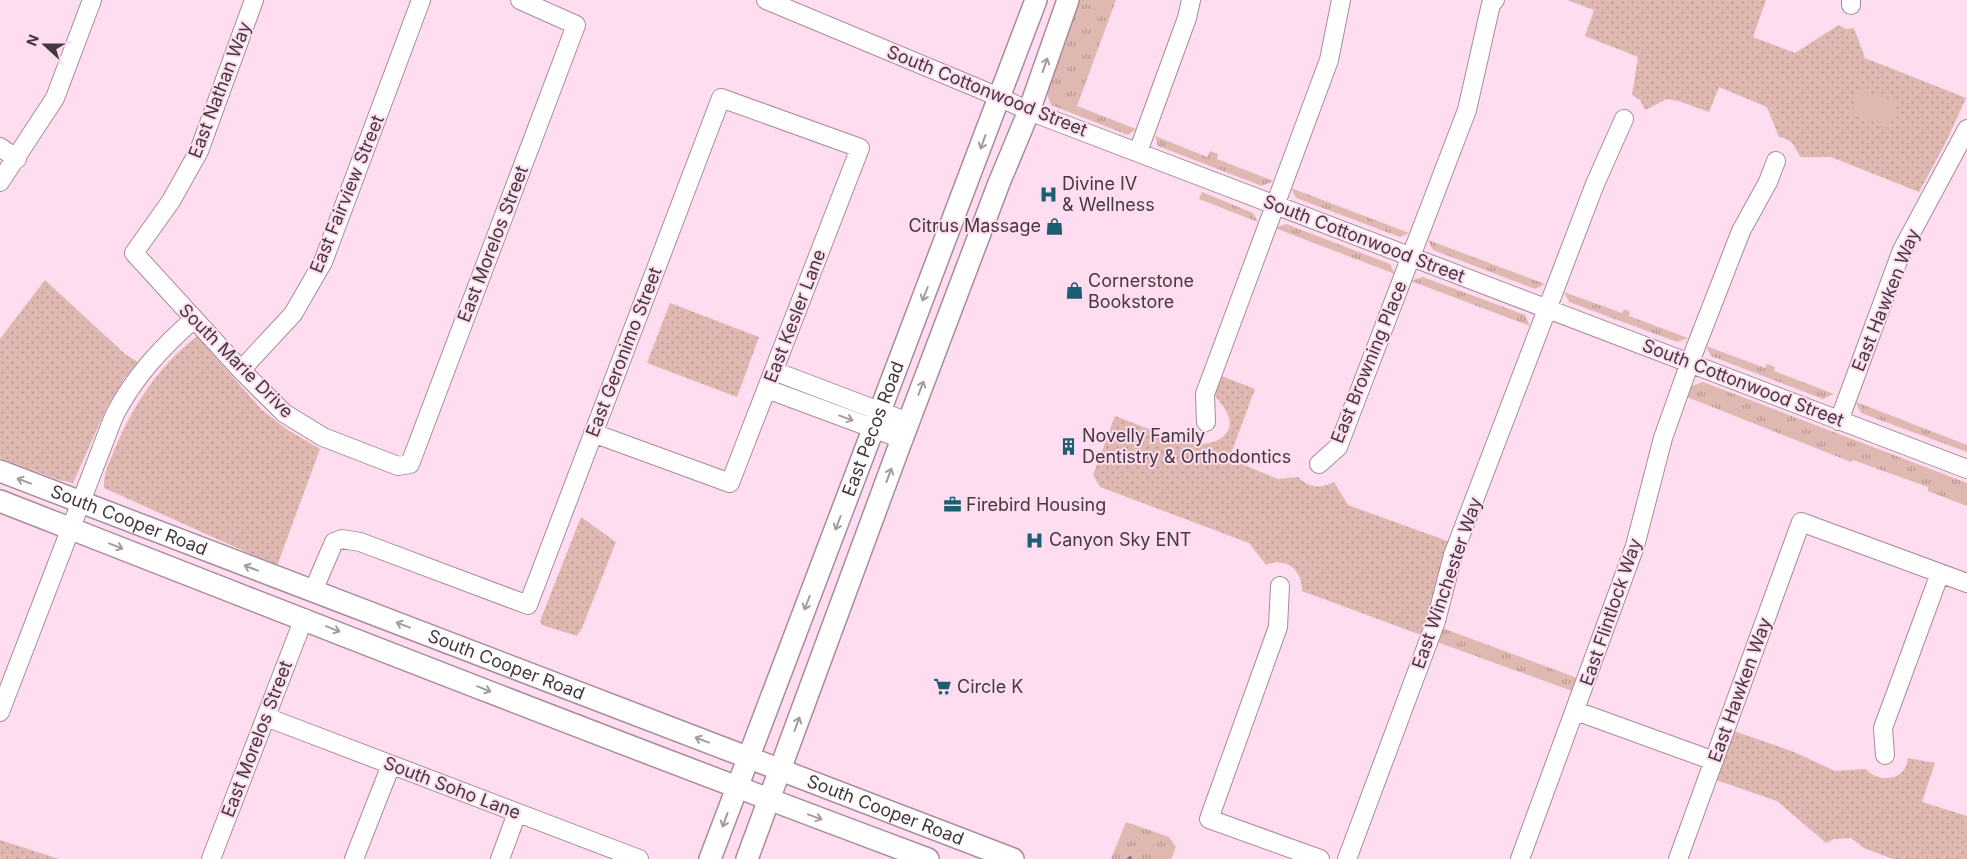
<svg xmlns="http://www.w3.org/2000/svg" width="1967" height="859" viewBox="0 0 1967 859" font-family="Inter,sans-serif">
<defs>
<pattern id="grass-tufts" width="24" height="20" patternUnits="userSpaceOnUse" patternTransform="scale(1.25)"><rect width="24" height="20" fill="#dfb8b1"/><path d="M3 7l-1-3M5 7V3M7 7l1-3M15 17l-1-3M17 17v-4M19 17l1-3" fill="none" stroke="#b79791"/></pattern>
<pattern id="park-dots" width="8" height="8" patternUnits="userSpaceOnUse" patternTransform="scale(1.25)"><rect width="8" height="8" fill="#dfb8b1"/><path d="M2 2h.1M6 6h.1" fill="none" stroke="#b79791" stroke-width="1.8" stroke-linecap="round"/></pattern>
</defs>
<rect width="100%" height="100%" fill="#fdddef"/>
<path fill="url(#grass-tufts)" d="M 1078,0 L 1116,0 L 1077,106 L 1136,129 L 1128,135 L 1051,105 L 1045,88 Z
M 1155,136 L 1207,157 L 1210,151 L 1218,154 L 1217,159 L 1273,181 L 1262,186 L 1158,146 Z
M 1291,188 L 1409,233 L 1400,237 L 1296,198 Z
M 1202,192 L 1253,213 L 1258,222 L 1199,199 Z
M 1286,224 L 1390,264 L 1395,274 L 1275,228 Z
M 1428,240 L 1545,284 L 1535,289 L 1433,250 Z
M 1423,277 L 1525,315 L 1530,326 L 1411,281 Z
M 1564,292 L 1622,313 L 1624,309 L 1630,312 L 1629,316 L 1688,338 L 1677,342 L 1569,302 Z
M 1706,346 L 1765,368 L 1767,364 L 1775,367 L 1774,371 L 1834,394 L 1823,399 L 1711,356 Z
M 1703,382 L 1967,483 L 1967,506 L 1928,491 L 1928,487 L 1853,460 L 1851,462 L 1687,397 L 1691,386 Z
M 1856,402 L 1967,445 L 1967,452 L 1861,413 Z
M 1442,628 L 1577,678 L 1572,691 L 1437,642 Z
M 1126,822 L 1169,837 L 1176,847 L 1171,859 L 1111,859 Z"/>
<path fill="url(#park-dots)" d="M 1567,0 L 1766,0 L 1753,37 L 1795,53 L 1839,25 L 1846,29 L 1854,28 L 1865,58 L 1966,98 L 1946,142 L 1919,192 L 1831,157 L 1800,157 C 1795,146 1792,139 1779,137 L 1767,107 L 1719,87 L 1709,112 L 1679,101 L 1667,99 L 1645,110 L 1640,100 L 1632,95 L 1638,57 L 1585,36 L 1594,10 Z
M 45,280 L 125,354 L 138,362 L 124,379 L 107,407 L 73,483 L 59,480 L 0,458 L 0,339 Z
M 670,303 L 759,337 L 737,397 L 647,363 Z
M 197,336 L 262,410 L 288,430 L 320,449 L 277,566 L 104,488 C 103,475 109,463 114,451 C 133,405 158,367 197,336 Z
M 1219,375 L 1255,389 L 1229,459 L 1278,479 L 1298,477 C 1309,488 1320,489 1334,482 L 1348,505 L 1450,542 L 1421,635 L 1302,591 C 1303,571 1286,556 1266,565 L 1249,543 L 1100,487 L 1093,475 L 1115,416 L 1169,437 L 1184,430 L 1198,444 C 1215,445 1236,435 1228,415 C 1225,407 1219,402 1215,395 Z
M 581,517 L 616,542 L 582,628 L 577,636 L 542,625 L 540,621 Z
M 1734,731 L 1794,752 L 1835,771 L 1866,769 C 1879,784 1906,781 1908,758 L 1935,763 L 1922,802 L 1967,816 L 1967,859 L 1893,859 L 1864,848 L 1851,838 L 1834,839 L 1826,843 L 1777,801 L 1716,780 Z
M 0,840 L 59,859 L 0,859 Z"/>
<path fill="#dfb8b1" d="M 1859,89 L 1898,103 L 1889,128 L 1850,113 Z"/>
<g fill="none" stroke-linecap="round" stroke-linejoin="round">
<path stroke="#867b9c" stroke-width="4" d="M 1129,859 L 1130,858"/>
<defs>
<path id="minor" d="M 254,0 L 199,151 L 171,201 L 134,253 L 241,370 L 284,413 L 323,437 L 398,466 L 410,464 L 576,25 L 520,0
M 766,0 L 999,97 L 1029,111 L 1967,469
M 1851,5 L 1851,0
M 0,147 L 17,159
M 1138,152 L 1187,18 L 1191,0
M 0,182 L 55,98 L 92,0
M 241,370 L 293,314 L 323,262 L 421,0
M 774,371 L 908,422
M 767,389 L 902,439
M 1839,421 L 1902,250 L 1967,129
M 1206,422 L 1205,394 L 1329,60 L 1341,0
M 1319,464 L 1338,447 L 1467,110 L 1491,4 L 1495,0
M 1280,586 L 1278,627 L 1209,819 L 1320,859
M 313,591 L 334,542 L 342,539 L 360,542 L 528,605 L 721,98 L 860,148 L 730,483 L 593,433
M 1576,711 L 1714,761
M 0,712 L 114,416 C 134,377 161,348 194,319
M 266,717 L 639,859
M 1885,755 L 1883,728 L 1940,573
M 211,859 L 304,618
M 354,859 L 391,765
M 500,859 L 517,813
M 1347,859 L 1436,621 L 1453,555 L 1595,184 L 1624,119
M 1520,859 L 1635,546 L 1663,438 L 1690,362 L 1741,231 L 1768,182 L 1776,161
M 1678,859 L 1801,522 L 1967,583"/>
<g id="major">
<path id="s1" d="M 0,471 L 1013,859"/>
<path d="M 0,501 C 309,622 617,743 928,859"/>
<path id="s2" d="M 710,859 L 1036,0"/>
<path d="M 747,859 L 899,447 L 999,183 L 1029,111 L 1068,0"/>
</g>
</defs>
<use href="#minor" stroke="#a98b9c" stroke-width="20"/>
<use href="#major" stroke="#a98b9c" stroke-width="24"/>
<use href="#minor" stroke="#fff" stroke-width="18"/>
<use href="#major" stroke="#fff" stroke-width="21"/>
</g>
<defs><path id="oneway-shaft" d="M-6 0H5M1.5-3L5.5 0L1.5 3" fill="none" stroke-width="1.6" stroke-linecap="round" stroke-linejoin="round" transform="scale(1.25)"/></defs>
<g stroke="#a29ca0">
<use href="#oneway-shaft" transform="translate(1045 65) rotate(-71)"/>
<use href="#oneway-shaft" transform="translate(983 142) rotate(110)"/>
<use href="#oneway-shaft" transform="translate(925 294) rotate(111)"/>
<use href="#oneway-shaft" transform="translate(921 388) rotate(-69)"/>
<use href="#oneway-shaft" transform="translate(846 418) rotate(20)"/>
<use href="#oneway-shaft" transform="translate(889 475) rotate(-70)"/>
<use href="#oneway-shaft" transform="translate(24 481) rotate(-159)"/>
<use href="#oneway-shaft" transform="translate(838 523) rotate(111)"/>
<use href="#oneway-shaft" transform="translate(116 546) rotate(21)"/>
<use href="#oneway-shaft" transform="translate(251 568) rotate(-159)"/>
<use href="#oneway-shaft" transform="translate(807 603) rotate(111)"/>
<use href="#oneway-shaft" transform="translate(403 625) rotate(-159)"/>
<use href="#oneway-shaft" transform="translate(333 629) rotate(22)"/>
<use href="#oneway-shaft" transform="translate(484 689) rotate(22)"/>
<use href="#oneway-shaft" transform="translate(797 724) rotate(-70)"/>
<use href="#oneway-shaft" transform="translate(702 740) rotate(-159)"/>
<use href="#oneway-shaft" transform="translate(815 817) rotate(20)"/>
<use href="#oneway-shaft" transform="translate(725 820) rotate(110)"/>
</g>
<defs>
<symbol id="hospital-bare" viewBox="-9 -9 18 18"><path d="M-5-5h3v3.5h4V-5h3V5h-3V1.5h-4V5h-3Z" fill="#1e5e73" stroke="#fdddef" stroke-width="2.5" paint-order="stroke"/></symbol>
<symbol id="shop-bare" viewBox="-9 -9 18 18"><path d="M-5-2.5h2.3a2.7 3.5 0 0 1 5.4 0H5L5.5 6h-11ZM-1.5-2.5h3a1.5 2.3 0 0 0-3 0Z" fill="#1e5e73" stroke="#fdddef" stroke-width="2.5" paint-order="stroke"/></symbol>
<symbol id="building-bare" viewBox="-9 -9 18 18"><path d="M-4-6H4V6H1V3H-1V6H-4ZM-2.5-4.3h1.7v1.8h-1.7ZM.8-4.3h1.7v1.8H.8ZM-2.5-1h1.7V.8h-1.7ZM.8-1h1.7V.8H.8Z" fill="#1e5e73" stroke="#fdddef" stroke-width="2.5" paint-order="stroke"/></symbol>
<symbol id="office-bare" viewBox="-9 -9 18 18"><path d="M-6-3h4V-5.5h4V-3h4V5H-6ZM-1-4.5V-3h2v-1.5ZM-6 0V1H6V0Z" fill="#1e5e73" stroke="#fdddef" stroke-width="2.5" paint-order="stroke"/></symbol>
<symbol id="supermarket-bare" viewBox="-9 -9 18 18"><path d="M-6-5.5h2.5l.6 2H6L4.5 2H-2.5L-4.4-4H-6ZM-1.5 3.2a1.3 1.3 0 1 0 .1 0ZM3 3.2a1.3 1.3 0 1 0 .1 0Z" fill="#1e5e73" stroke="#fdddef" stroke-width="2.5" paint-order="stroke"/></symbol>
</defs>
<g fill-rule="evenodd">
<use href="#hospital-bare" x="1036" y="182" width="25" height="25"/>
<use href="#shop-bare" x="1042" y="214" width="25" height="25"/>
<use href="#shop-bare" x="1062" y="278" width="25" height="25"/>
<use href="#building-bare" x="1056" y="434" width="25" height="25"/>
<use href="#office-bare" x="940" y="492" width="25" height="25"/>
<use href="#hospital-bare" x="1022" y="528" width="25" height="25"/>
<use href="#supermarket-bare" x="930" y="674" width="25" height="25"/>
</g>
<g text-anchor="middle" stroke-width="4" stroke-linejoin="round" paint-order="stroke">
<g font-size="18" fill="#453840" stroke="#fdddef">
<text transform="translate(220 90) rotate(-69)" y="6">East Nathan Way</text>
<text transform="translate(987 91) rotate(22)" y="6">South Cottonwood Street</text>
<text transform="translate(347 194) rotate(-68)" y="6">East Fairview Street</text>
<text transform="translate(1364 239) rotate(21)" y="6">South Cottonwood Street</text>
<text transform="translate(493 244) rotate(-69)" y="6">East Morelos Street</text>
<text transform="translate(1886 300) rotate(-68)" y="6">East Hawken Way</text>
<text transform="translate(795 316) rotate(-69)" y="6">East Kesler Lane</text>
<text transform="translate(624 352) rotate(-69)" y="6">East Geronimo Street</text>
<text transform="translate(236 361) rotate(45)" y="6">South Marie Drive</text>
<text transform="translate(1369 362) rotate(-68)" y="6">East Browning Place</text>
<text transform="translate(1743 383) rotate(21)" y="6">South Cottonwood Street</text>
<text dy="6" stroke="none"><textPath href="#s2" startOffset="460">East Pecos Road</textPath></text>
<text dy="6" stroke="none"><textPath href="#s1" startOffset="138">South Cooper Road</textPath></text>
<text transform="translate(1447 583) rotate(-71)" y="6">East Winchester Way</text>
<text transform="translate(1611 612) rotate(-71)" y="6">East Flintlock Way</text>
<text dy="6" stroke="none"><textPath href="#s1" startOffset="542">South Cooper Road</textPath></text>
<text transform="translate(1740 690) rotate(-70)" y="6">East Hawken Way</text>
<text transform="translate(257 739) rotate(-69)" y="6">East Morelos Street</text>
<text transform="translate(452 788) rotate(21)" y="6">South Soho Lane</text>
<text dy="6" stroke="none"><textPath href="#s1" startOffset="948">South Cooper Road</textPath></text>
</g>
<g font-size="18" fill="#453840" stroke="#fdddef" text-anchor="start">
<text x="1062" y="190">Divine IV<tspan x="1062" dy="21">&amp; Wellness</tspan></text>
<text x="1041" y="232" text-anchor="end">Citrus Massage</text>
<text x="1088" y="287">Cornerstone<tspan x="1088" dy="21">Bookstore</tspan></text>
<text x="1082" y="442">Novelly Family<tspan x="1082" dy="21">Dentistry &amp; Orthodontics</tspan></text>
<text x="966" y="511">Firebird Housing</text>
<text x="1049" y="546">Canyon Sky ENT</text>
<text x="957" y="693">Circle K</text>
</g>
</g>
<g transform="translate(45 45) rotate(291)" stroke="#fdddef" stroke-width="4" paint-order="stroke">
<path d="M0-4L9 19L0 12L-9 19Z" fill="#453840"/>
<text y="-8" font-size="14" font-weight="bold" text-anchor="middle" fill="#453840">N</text>
</g>
</svg>
